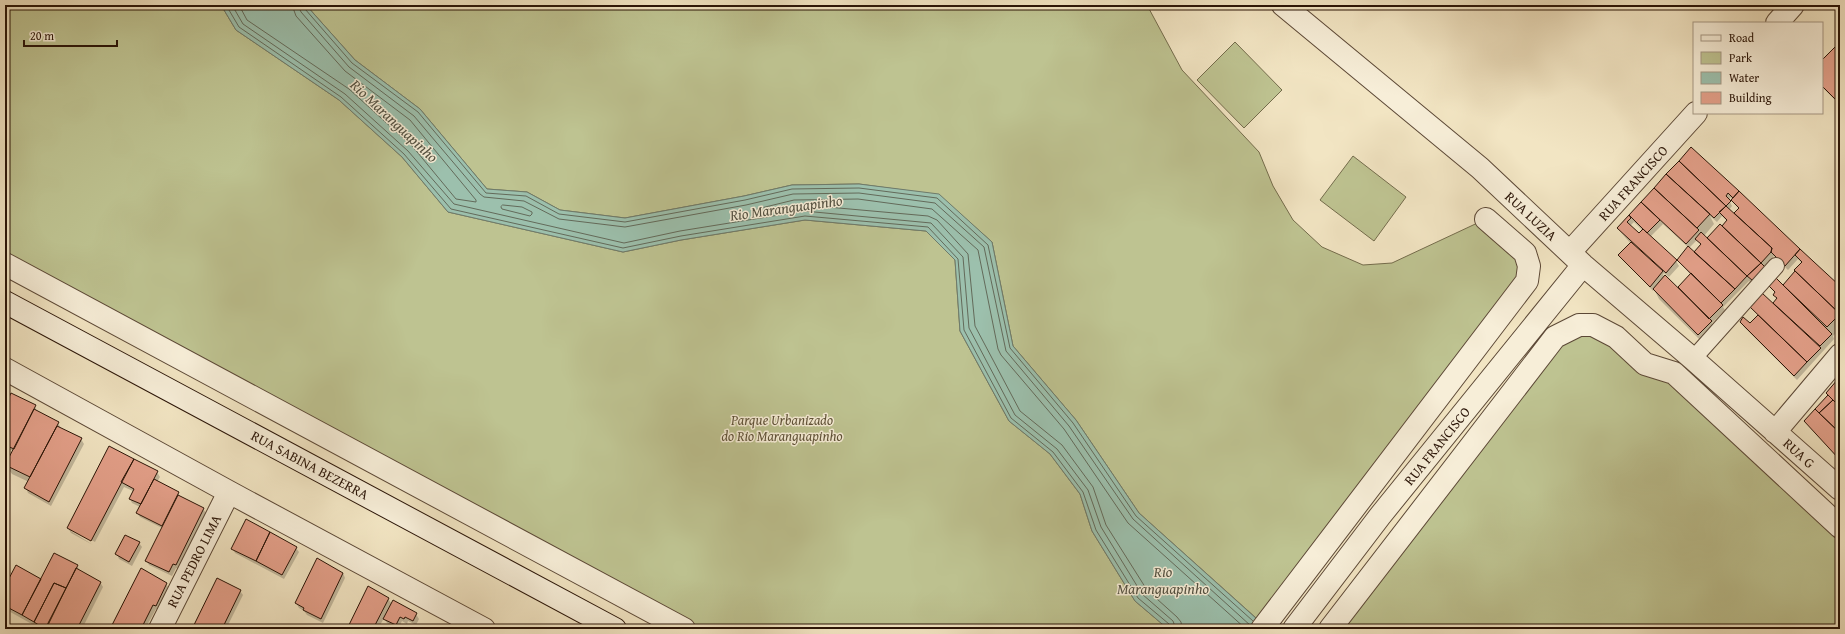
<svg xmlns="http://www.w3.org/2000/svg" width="1845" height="634" viewBox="0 0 1845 634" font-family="'Gentium Book Plus',serif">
<rect width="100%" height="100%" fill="#f2e5c3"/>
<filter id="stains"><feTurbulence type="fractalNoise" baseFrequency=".005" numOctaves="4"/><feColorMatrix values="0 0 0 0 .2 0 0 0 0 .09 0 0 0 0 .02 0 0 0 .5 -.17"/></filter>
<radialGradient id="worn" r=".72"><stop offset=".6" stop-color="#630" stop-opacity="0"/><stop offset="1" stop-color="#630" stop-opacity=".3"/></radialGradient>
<path fill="#bec391" stroke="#746c4c" d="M 5,5 L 221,5 L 236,30 L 339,100 L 402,157 L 448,212 L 623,252 L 681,240 L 805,220 L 926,231 L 955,260 L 960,331 L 1009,421 L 1050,454 L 1080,494 L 1092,531 L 1135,601 L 1168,629 L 684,629 L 5,264 Z
M 306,5 L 1147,5 L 1182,70 L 1259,152 L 1273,186 L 1293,220 L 1322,247 L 1363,265 L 1392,263 L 1486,219 L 1529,266 L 1265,626 L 1139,513 L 1076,420 L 1013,346 L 992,242 L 939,195 L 859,184 L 792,185 L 744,196 L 625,218 L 560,210 L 527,192 L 487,189 L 420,109 L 355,60 Z
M 1235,42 L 1282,90 L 1244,128 L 1197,80 Z
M 1353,156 L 1406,197 L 1374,241 L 1320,200 Z
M 1579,325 L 1674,373 L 1840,527 L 1840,629 L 1330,629 L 1555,337 Z"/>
<path fill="#9cc0ad" stroke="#6e7b6b" d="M 221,5 L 306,5 L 355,60 L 420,109 L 487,189 L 527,192 L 560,210 L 625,218 L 744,196 L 792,185 L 859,184 L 939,194 L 992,242 L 1013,346 L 1076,420 L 1139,513 L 1268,629 L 1168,629 L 1135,601 L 1092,531 L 1080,494 L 1050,454 L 1009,421 L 960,331 L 955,260 L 926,231 L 805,220 L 681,240 L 623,252 L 448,212 L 402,157 L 339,100 L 236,30 Z"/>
<path fill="#0003" fill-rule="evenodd" d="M 1840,43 L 1840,105 L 1822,87 L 1822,61 Z
M 1691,148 L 1840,288 L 1840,329 L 1833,336 L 1834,339 L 1797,380 L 1744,327 L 1741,322 L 1750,325 L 1758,316 L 1752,307 L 1773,305 L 1777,300 L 1775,295 L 1776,293 L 1769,285 L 1783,287 L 1802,263 L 1798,259 L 1788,270 L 1774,256 L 1763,267 L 1758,289 L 1749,281 L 1723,307 L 1725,310 L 1712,323 L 1717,331 L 1704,344 L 1659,299 L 1654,289 L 1653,291 L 1620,255 L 1631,244 L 1618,229 ZM 1731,197 L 1739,209 L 1734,214 L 1729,210 L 1732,206 L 1729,200 ZM 1710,216 L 1717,222 L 1722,216 L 1727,221 L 1707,240 L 1704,236 L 1714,224 ZM 1634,222 L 1643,231 L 1639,235 L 1630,226 ZM 1663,224 L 1689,248 L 1678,261 L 1691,275 L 1679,287 L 1681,292 L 1663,275 L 1664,273 L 1669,277 L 1679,266 L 1676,261 L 1650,237 ZM 1697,240 L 1701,245 L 1694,253 L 1689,248 Z
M 1840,379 L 1840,461 L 1805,421 L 1829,396 L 1827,393 Z
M 5,396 L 35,406 L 37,412 L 58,423 L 62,430 L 81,439 L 84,444 L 51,506 L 28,493 L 26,488 L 29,482 L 12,474 L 6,465 L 13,451 L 5,447 Z
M 110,447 L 157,472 L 160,477 L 157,482 L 178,493 L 181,498 L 203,509 L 206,513 L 179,569 L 176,568 L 172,576 L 149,565 L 146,560 L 162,528 L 140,517 L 137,513 L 140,507 L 132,503 L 130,499 L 133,491 L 124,487 L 95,542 L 71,529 L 71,531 L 93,545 L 71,533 L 68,528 Z
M 139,543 L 142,547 L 132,566 L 119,559 L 117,554 Z
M 296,548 L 299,552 L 284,579 L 235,553 L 233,549 Z
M 77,566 L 80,571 L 100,582 L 103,587 L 82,629 L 39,629 L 37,627 L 5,609 L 5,588 L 41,580 Z
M 343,573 L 345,578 L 323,623 L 307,615 L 304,611 L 299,608 L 296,603 Z
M 166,584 L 169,588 L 158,610 L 156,609 L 145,629 L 111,629 Z
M 240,591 L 243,595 L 226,629 L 193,629 Z
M 388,599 L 392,604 L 416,614 L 419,619 L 416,625 L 408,621 L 407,624 L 402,621 L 398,629 L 387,623 L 384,618 L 378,629 L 348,629 Z"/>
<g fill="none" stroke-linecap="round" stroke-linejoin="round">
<path stroke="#636a5a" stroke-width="1" d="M 226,5 L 239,27 L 341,97 L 404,154 L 451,209 L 623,248 L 681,236 L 805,216 L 928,227 L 958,259 L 964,330 L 1011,418 L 1053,452 L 1083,492 L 1096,530 L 1138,598 L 1169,624 L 1170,629
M 232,5 L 243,24 L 345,94 L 408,151 L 454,204 L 624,243 L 680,231 L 804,211 L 931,223 L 963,257 L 969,328 L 1015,415 L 1057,449 L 1088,490 L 1101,527 L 1142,594 L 1173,621 L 1176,629
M 239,5 L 247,20 L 349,89 L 413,147 L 456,199 L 476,202 L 476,200 L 410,120 L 345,71 L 296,16 L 292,5
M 298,5 L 301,12 L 349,67 L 414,116 L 480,194 L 484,197 L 524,201 L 559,219 L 625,227 L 746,205 L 793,194 L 859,193 L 935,203 L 984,247 L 1006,351 L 1069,426 L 1133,519 L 1251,626
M 304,5 L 305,9 L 352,63 L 418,112 L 486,193 L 526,196 L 559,214 L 625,222 L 745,200 L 792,189 L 859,188 L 937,198 L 988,245 L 1010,348 L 1073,423 L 1136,516 L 1253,621
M 503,205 L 522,207 L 532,212 L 532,214 L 530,216 L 502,209 L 501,207 Z
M 1182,629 L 1181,622 L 1177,617 L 1147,590 L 1106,525 L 1093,487 L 1062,445 L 1020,411 L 975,326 L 968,254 L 937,220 L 928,216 L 805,205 L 759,212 L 757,209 L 794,200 L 858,199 L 932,209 L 978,250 L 998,349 L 1001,355 L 1064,429 L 1128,523 L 1246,629"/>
</g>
<path fill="#e4a08a" stroke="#2a1407" d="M 1840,42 L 1840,104 L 1822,86 L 1822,60 Z
M 1691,147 L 1739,191 L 1733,198 L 1728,193 L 1726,196 L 1731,201 L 1726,206 L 1679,161 Z
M 1679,161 L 1726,206 L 1714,218 L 1666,174 Z
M 1666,174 L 1710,214 L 1697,228 L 1654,188 Z
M 1654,188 L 1699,230 L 1686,244 L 1641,202 Z
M 1739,191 L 1800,249 L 1785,266 L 1771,252 L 1772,248 L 1734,213 L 1739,208 L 1731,200 Z
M 1641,202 L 1660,220 L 1647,233 L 1629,215 Z
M 1726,206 L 1772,248 L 1771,252 L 1761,263 L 1722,226 L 1727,220 L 1719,212 Z
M 1629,215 L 1631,218 L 1627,222 L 1639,233 L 1643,229 L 1677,260 L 1666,273 L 1617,228 Z
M 1720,224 L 1761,263 L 1747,276 L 1707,238 Z
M 1701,232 L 1747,276 L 1735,289 L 1694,252 L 1701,244 L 1695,239 Z
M 1631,242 L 1663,271 L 1650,287 L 1618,255 Z
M 1688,246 L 1735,289 L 1721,303 L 1677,260 Z
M 1800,249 L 1840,286 L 1840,314 L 1794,270 L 1802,262 L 1795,255 Z
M 1761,263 L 1765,267 L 1752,280 L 1747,276 Z
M 1795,271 L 1840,314 L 1827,327 L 1783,285 Z
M 1691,273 L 1723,305 L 1709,319 L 1678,287 Z
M 1665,275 L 1712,321 L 1698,335 L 1653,289 Z
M 1775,277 L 1832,334 L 1820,346 L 1773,303 L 1777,298 L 1773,295 L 1775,292 L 1768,285 Z
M 1762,293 L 1821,348 L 1807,362 L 1750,307 Z
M 1758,315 L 1807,362 L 1794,376 L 1740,322 L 1743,317 L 1750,323 Z
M 1838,379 L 1840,381 L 1840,407 L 1826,393 Z
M 11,393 L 36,405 L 14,449 L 5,445 L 5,405 Z
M 5,395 L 9,397 L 5,405 Z
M 1828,395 L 1833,400 L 1819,413 L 1815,409 Z
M 1833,400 L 1840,407 L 1840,433 L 1819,413 Z
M 34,409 L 59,422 L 30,477 L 5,465 Z
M 1815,409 L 1840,433 L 1840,460 L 1804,421 Z
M 57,426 L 82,438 L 49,502 L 24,488 Z
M 109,446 L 134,459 L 91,541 L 67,528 Z
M 134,459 L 158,471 L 141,504 L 129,499 L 134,489 L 121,482 Z
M 154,479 L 179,492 L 162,526 L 136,513 Z
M 178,495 L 204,508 L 176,565 L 173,564 L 169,572 L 145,561 Z
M 246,519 L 270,532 L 256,561 L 231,549 Z
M 270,532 L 297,547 L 282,575 L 256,561 Z
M 125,535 L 140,542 L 129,562 L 115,554 Z
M 54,553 L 78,565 L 66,588 L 54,583 L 34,622 L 22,615 Z
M 317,558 L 343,573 L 321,619 L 303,610 L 304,608 L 295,603 Z
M 16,565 L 41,579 L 22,615 L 5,606 L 5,586 Z
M 76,568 L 101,582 L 77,629 L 46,629 Z
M 141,568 L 167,583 L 156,606 L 153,605 L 141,629 L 110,629 Z
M 217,578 L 241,590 L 222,629 L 192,629 Z
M 54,583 L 66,588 L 45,629 L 34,622 Z
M 368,586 L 389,598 L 373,629 L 347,629 Z
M 393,600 L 417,613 L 413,621 L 405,617 L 404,619 L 400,617 L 396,625 L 383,619 Z"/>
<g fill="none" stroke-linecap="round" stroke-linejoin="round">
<defs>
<path id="lane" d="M 1693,359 L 1776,266"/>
<path id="street" d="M 1283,5 L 1480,168 L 1583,265 L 1693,359 L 1840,489
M 1777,23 L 1793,5
M 1570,252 L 1696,113
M 5,264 L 684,629
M 5,369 L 229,492 L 484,629
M 1775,432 L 1840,355
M 160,629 L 229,492
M 1262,629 L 1527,281 L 1529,266 L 1525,253 L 1486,219
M 1294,629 L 1380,516 L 1583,265
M 1330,629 L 1555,337 L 1579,325 L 1593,325 L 1616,337 L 1645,364 L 1674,373 L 1840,527"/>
<path id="secondary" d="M 5,302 L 615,629"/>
</defs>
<use href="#lane" stroke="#5c4836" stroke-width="18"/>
<use href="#street" stroke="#5c4836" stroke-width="24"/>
<use href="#secondary" stroke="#2a1407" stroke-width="24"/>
<use href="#lane" stroke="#f7eed8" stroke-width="16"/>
<use href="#street" stroke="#f7eed8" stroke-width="22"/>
<use href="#secondary" stroke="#f7eed8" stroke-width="22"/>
</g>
<g text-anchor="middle" stroke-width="3" stroke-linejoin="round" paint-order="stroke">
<g font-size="14" fill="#2a1407" stroke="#f7eed8">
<text transform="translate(1633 183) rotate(-48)" y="5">RUA FRANCISCO</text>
<text transform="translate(1531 216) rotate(43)" y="5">RUA LUZIA</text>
<text transform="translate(1437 446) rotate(-51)" y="5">RUA FRANCISCO</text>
<text transform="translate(1799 453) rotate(42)" y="5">RUA G</text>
<text transform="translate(310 465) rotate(28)" y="5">RUA SABINA BEZERRA</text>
<text transform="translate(194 561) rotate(-63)" y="5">RUA PEDRO LIMA</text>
</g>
<g font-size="14" font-style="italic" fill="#5e5137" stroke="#f7eed8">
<text x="782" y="425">Parque Urbanizado<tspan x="782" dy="16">do Rio Maranguapinho</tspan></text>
</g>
<g font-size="15" font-style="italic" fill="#525041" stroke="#f7eed8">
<text transform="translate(394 121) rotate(43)" y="5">Rio Maranguapinho</text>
<text transform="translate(786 208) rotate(-8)" y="5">Rio Maranguapinho</text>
<text x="1163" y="577">Rio<tspan x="1163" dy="17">Maranguapinho</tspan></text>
</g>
</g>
<rect width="1845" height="634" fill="none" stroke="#f2e5c3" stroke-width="20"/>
<rect x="6" y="6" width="1833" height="622" fill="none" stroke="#2a1407" stroke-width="2"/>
<rect x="10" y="10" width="1825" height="614" fill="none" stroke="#2a1407"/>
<rect x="1693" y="22" width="130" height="92" fill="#f7eed8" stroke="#a59784"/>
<rect x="1701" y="35" width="20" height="6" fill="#f7eed8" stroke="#a59784"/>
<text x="1729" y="42" font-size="12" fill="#2a1407">Road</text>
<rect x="1701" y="52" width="20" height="12" fill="#bec391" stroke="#a59784"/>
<text x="1729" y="62" font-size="12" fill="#2a1407">Park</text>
<rect x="1701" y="72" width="20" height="12" fill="#9cc0ad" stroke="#a59784"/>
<text x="1729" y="82" font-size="12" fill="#2a1407">Water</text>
<rect x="1701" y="92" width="20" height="12" fill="#e4a08a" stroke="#a59784"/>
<text x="1729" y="102" font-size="12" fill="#2a1407">Building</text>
<path d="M24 40v6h93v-6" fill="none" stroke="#2a1407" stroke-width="2"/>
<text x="30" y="40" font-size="12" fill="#2a1407" stroke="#f7eed8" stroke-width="3" paint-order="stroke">20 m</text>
<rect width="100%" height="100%" filter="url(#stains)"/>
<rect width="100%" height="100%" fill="url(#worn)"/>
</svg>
